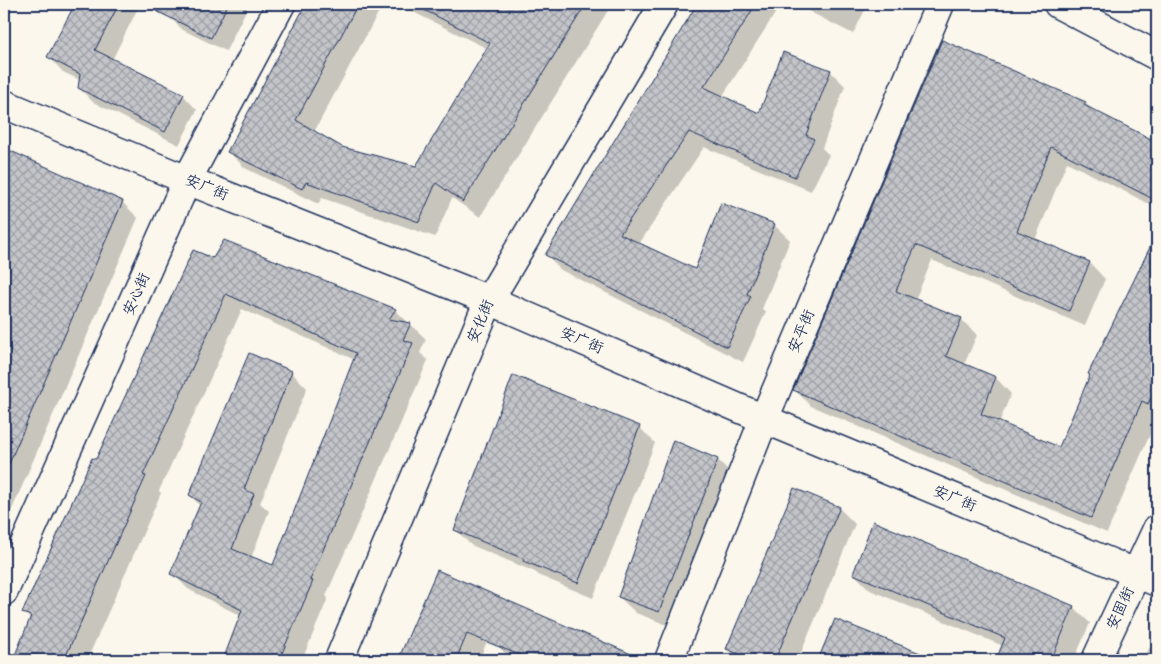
<svg xmlns="http://www.w3.org/2000/svg" width="1161" height="664" viewBox="0 0 1161 664" font-family="Sriracha,'LXGW WenKai TC',sans-serif">
<defs>
<pattern id="building-cross-hatch" width="8" height="8" patternUnits="userSpaceOnUse" patternTransform="scale(1.25)"><rect width="8" height="8" fill="#c3c5c9"/><path d="M0 0l8 8M0 8l8-8" fill="none" stroke="#9ea0a6"/></pattern>
</defs>
<rect width="100%" height="100%" fill="#fbf7ec"/>
<filter id="ink" filterUnits="userSpaceOnUse"><feTurbulence type="fractalNoise" baseFrequency=".02" numOctaves="2"/><feDisplacementMap in="SourceGraphic" scale="10" xChannelSelector="R" yChannelSelector="G"/><feConvolveMatrix kernelMatrix="1 2 1 2 8 2 1 2 1" color-interpolation-filters="sRGB"/></filter>
<g filter="url(#ink)">
<path fill="#0003" d="M 76,4 L 140,4 L 112,60 L 183,95 L 197,110 L 179,145 L 93,102 L 79,88 L 80,80 L 63,72 L 49,57 Z
M 174,4 L 249,4 L 226,51 L 183,30 L 168,16 Z
M 308,4 L 383,4 L 314,132 L 342,148 L 417,167 L 488,49 L 397,4 L 612,4 L 480,217 L 452,198 L 435,237 L 322,198 L 318,204 L 245,168 L 229,152 Z
M 698,4 L 781,4 L 722,97 L 760,115 L 830,71 L 845,86 L 822,148 L 829,155 L 811,191 L 704,147 L 639,244 L 696,271 L 774,225 L 790,240 L 762,309 L 766,312 L 743,362 L 561,270 L 546,254 Z
M 795,4 L 868,4 L 853,34 Z
M 1142,4 L 1157,4 L 1157,12 Z
M 943,42 L 1085,103 L 1094,111 L 1157,144 L 1157,208 L 1067,162 L 1035,240 L 1090,263 L 1105,279 L 1085,326 L 932,260 L 915,300 L 961,319 L 977,335 L 964,365 L 996,378 L 1011,394 L 999,423 L 1059,449 L 1091,375 L 1090,374 L 1157,236 L 1157,418 L 1107,533 L 811,406 L 795,390 Z
M 4,149 L 122,202 L 138,218 L 4,528 Z
M 214,259 L 395,310 L 426,339 L 420,353 L 428,360 L 326,596 L 328,598 L 302,660 L 224,660 L 241,616 L 188,589 L 172,573 L 200,506 L 190,495 L 291,372 L 307,388 L 260,503 L 269,511 L 251,558 L 274,567 L 355,360 L 242,309 L 159,491 L 161,493 L 87,660 L 14,660 L 31,620 L 24,612 L 97,461 Z
M 639,427 L 655,443 L 593,598 L 540,576 L 535,572 L 471,545 L 456,530 Z
M 718,460 L 734,476 L 675,628 L 636,613 L 619,597 Z
M 839,508 L 855,524 L 798,660 L 739,660 L 727,648 Z
M 437,572 L 501,609 L 479,660 L 399,660 Z
M 854,574 L 1073,607 L 1090,623 L 1074,660 L 997,660 L 1003,646 L 870,590 Z
M 835,621 L 934,660 L 820,660 Z
M 497,645 L 638,659 L 639,660 L 512,660 Z
M 1149,648 L 1157,652 L 1157,660 L 1144,660 Z"/>
<path fill="url(#building-cross-hatch)" stroke="#1b2f5e" d="M 75,4 L 119,4 L 95,50 L 184,94 L 165,132 L 78,88 L 80,74 L 47,57 Z
M 142,4 L 228,4 L 211,38 Z
M 306,4 L 358,4 L 296,120 L 342,147 L 416,166 L 490,43 L 412,4 L 586,4 L 463,202 L 436,183 L 419,222 L 306,182 L 302,189 L 227,152 Z
M 697,4 L 756,4 L 704,87 L 759,113 L 783,52 L 831,70 L 806,135 L 814,139 L 795,177 L 689,132 L 620,234 L 695,269 L 721,203 L 775,224 L 747,294 L 751,296 L 727,347 L 545,255 Z
M 942,40 L 1086,102 L 1084,105 L 1157,142 L 1157,201 L 1051,147 L 1017,231 L 1090,262 L 1069,311 L 916,245 L 896,291 L 962,318 L 946,356 L 996,377 L 981,414 L 1059,447 L 1090,375 L 1088,374 L 1157,233 L 1157,386 L 1148,404 L 1142,401 L 1091,518 L 793,390 Z
M 4,148 L 123,201 L 4,475 Z
M 224,240 L 396,309 L 389,319 L 411,323 L 403,340 L 413,343 L 310,580 L 313,581 L 279,660 L 223,660 L 242,610 L 170,574 L 201,502 L 189,495 L 249,353 L 292,371 L 244,489 L 254,494 L 232,549 L 273,565 L 356,353 L 226,294 L 143,475 L 146,476 L 64,660 L 13,660 L 31,616 L 22,613 L 92,458 L 96,459 L 193,250 L 213,258 Z
M 513,375 L 640,426 L 578,583 L 523,561 L 524,559 L 454,530 Z
M 673,440 L 718,459 L 659,612 L 618,597 Z
M 794,488 L 840,507 L 775,660 L 754,660 L 726,649 Z
M 873,521 L 1074,606 L 1051,660 L 996,660 L 1005,638 L 853,574 Z
M 437,570 L 645,660 L 532,660 L 467,634 L 456,660 L 398,660 Z
M 835,619 L 935,659 L 934,660 L 818,660 Z"/>
<g fill="none" stroke-linecap="round" stroke-linejoin="round">
<defs>
<path id="minor" d="M 1058,4 L 1157,56"/>
<path id="tertiary" d="M 4,104 L 187,180 L 489,300 L 764,419 L 1157,582
M 4,591 L 187,180 L 281,4
M 339,660 L 489,300 L 664,4
M 669,660 L 764,419 L 940,4
M 1096,660 L 1157,529"/>
</defs>
<use href="#minor" stroke="#1b2f5e" stroke-width="31"/>
<use href="#tertiary" stroke="#1b2f5e" stroke-width="31"/>
<use href="#minor" stroke="#fbf7ec" stroke-width="28"/>
<use href="#tertiary" stroke="#fbf7ec" stroke-width="28"/>
</g>
</g>
<g text-anchor="middle" stroke-width="4.5" stroke-linejoin="round" paint-order="stroke">
<g font-size="15" fill="#1b2f5e" stroke="#fbf7ec">
<text transform="translate(207 187) rotate(22)" y="5">安广街</text>
<text transform="translate(136 294) rotate(-66)" y="5">安心街</text>
<text transform="translate(480 321) rotate(-67)" y="5">安化街</text>
<text transform="translate(801 331) rotate(-67)" y="5">安平街</text>
<text transform="translate(582 340) rotate(23)" y="5">安广街</text>
<text transform="translate(955 498) rotate(22)" y="5">安广街</text>
<text transform="translate(1120 608) rotate(-65)" y="5">安固街</text>
</g>
</g>
<rect width="1161" height="664" fill="none" stroke="#fbf7ec" stroke-width="20"/>
<rect x="10" y="10" width="1141" height="644" fill="none" stroke="#1b2f5e" stroke-width="2" filter="url(#ink)"/>
</svg>
